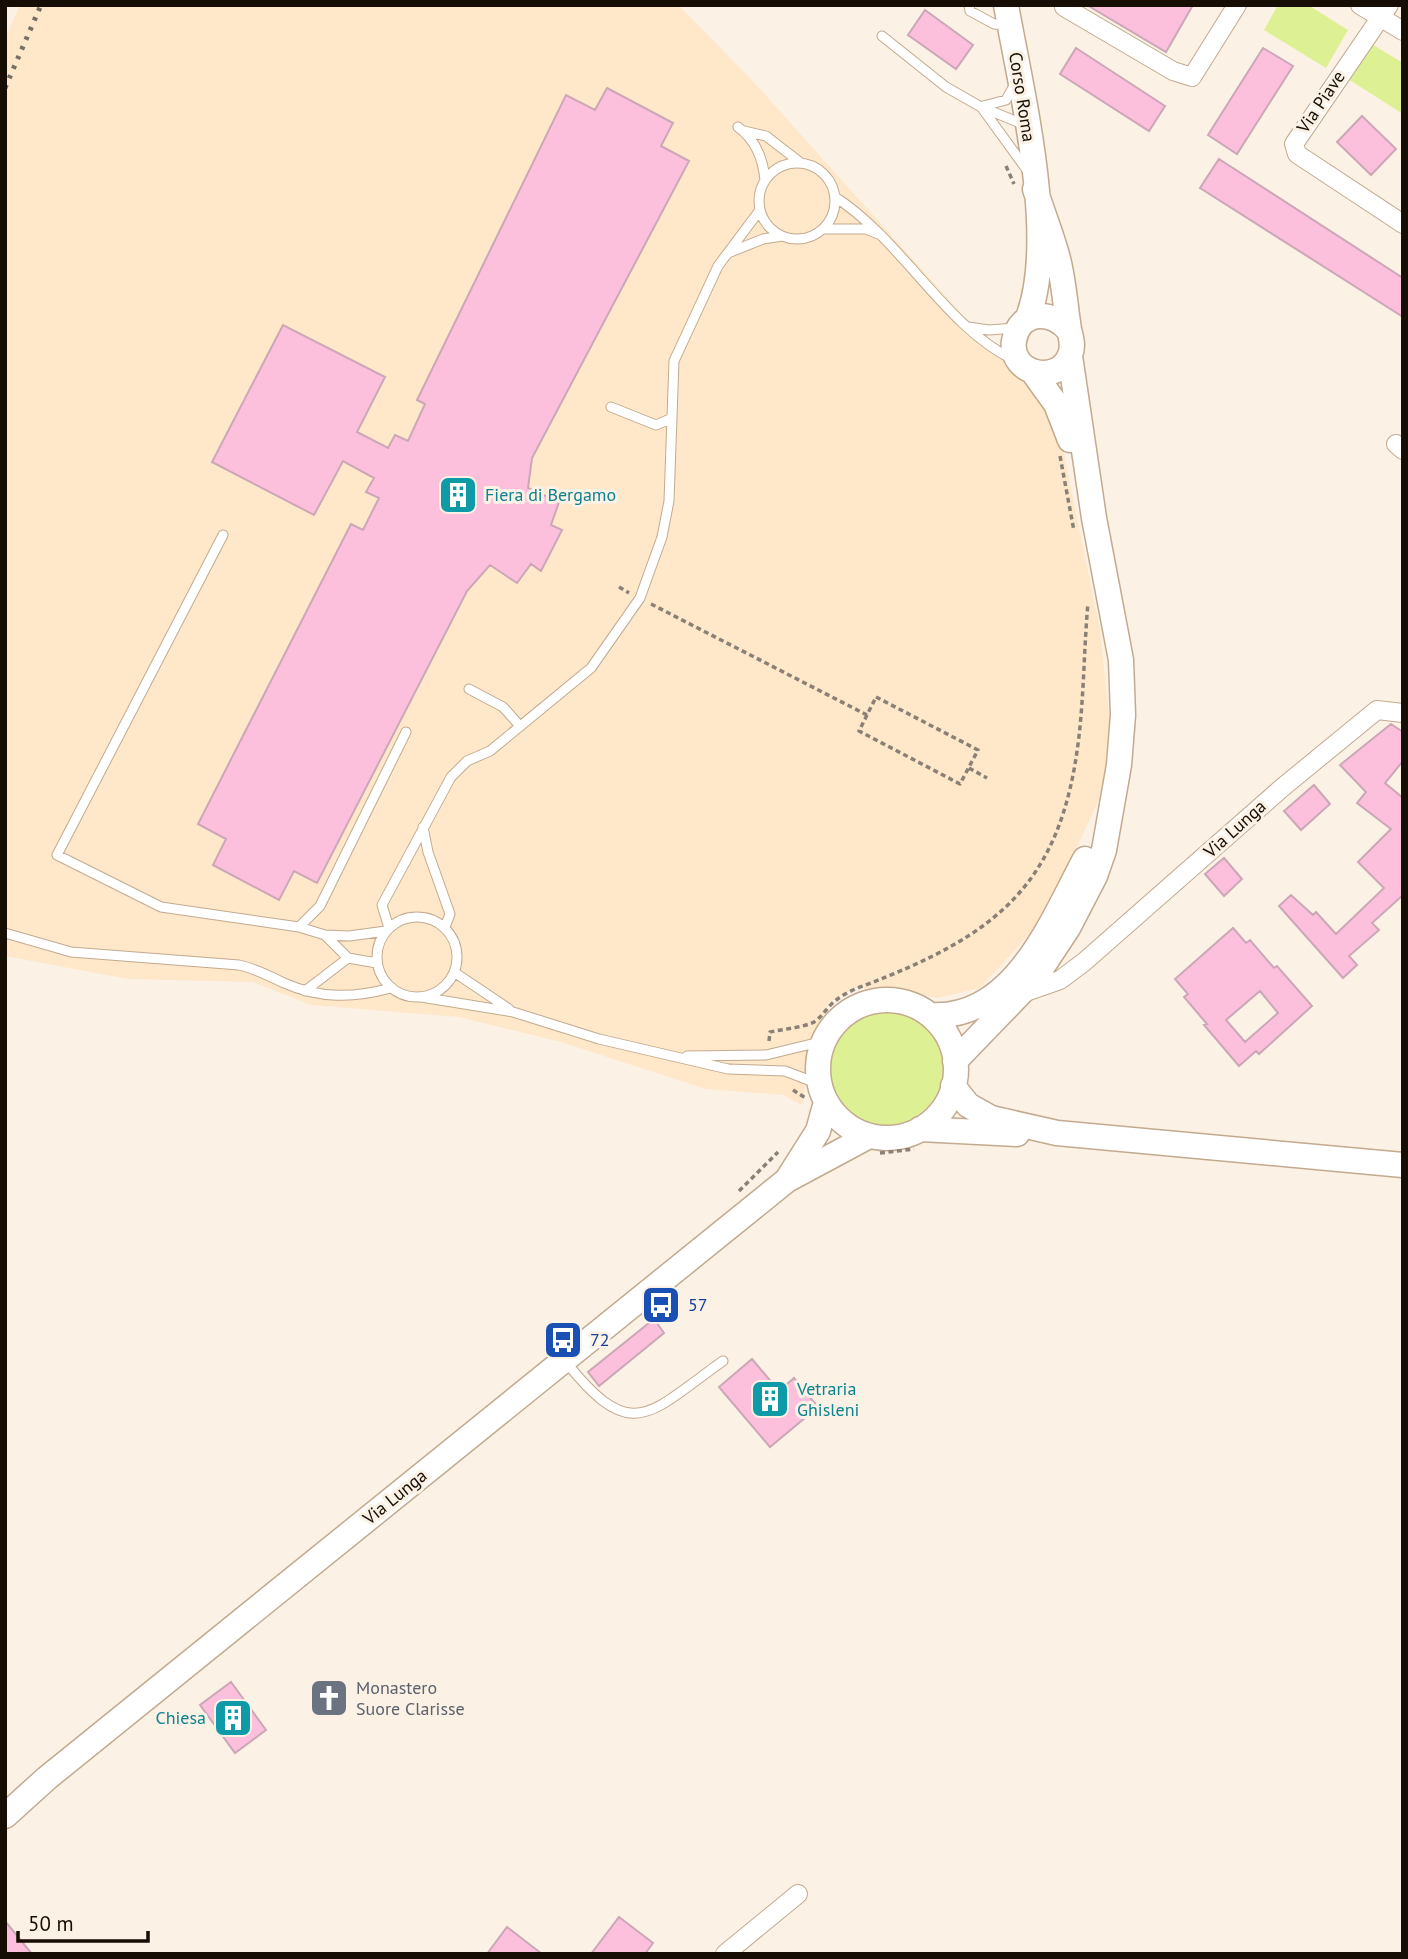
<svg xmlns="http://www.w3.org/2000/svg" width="1408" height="1959" viewBox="0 0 1408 1959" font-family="'PT Sans',sans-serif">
<rect width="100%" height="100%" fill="#fbf1e5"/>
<path fill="#ffe7ca" d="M 20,5 L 678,5 L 750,78 L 1057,420 L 1100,630 L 1111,735 L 1104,789 L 1043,919 L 980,988 L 937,998 L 890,988 L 855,988 L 830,1002 L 814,1035 L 802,1105 L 783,1095 L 706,1089 L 561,1042 L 459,1017 L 311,1005 L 253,982 L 128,979 L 5,956 L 5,39 Z"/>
<path fill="#def094" d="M 1278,5 L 1308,5 L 1348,30 L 1326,68 L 1264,30 Z
M 1370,43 L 1403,63 L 1403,114 L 1348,79 Z
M829 1068a57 57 0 1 1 114 0a57 57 0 1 1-114 0Z"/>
<path fill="#fdc0dc" stroke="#cca7b7" stroke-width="2" fill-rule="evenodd" d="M 1087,5 L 1193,5 L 1166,52 Z
M 925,10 L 973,45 L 956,69 L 908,35 Z
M 1076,48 L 1165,106 L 1149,131 L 1060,74 Z
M 1263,48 L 1293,66 L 1237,154 L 1208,135 Z
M 607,88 L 673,123 L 661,146 L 689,161 L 532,458 L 528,488 L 559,502 L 551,525 L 562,530 L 541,571 L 531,564 L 517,583 L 490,565 L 467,591 L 317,883 L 294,871 L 279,900 L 213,865 L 226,839 L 198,824 L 351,524 L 363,530 L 379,498 L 366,492 L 374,478 L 343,461 L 314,515 L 212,462 L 283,325 L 385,377 L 357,432 L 388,448 L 395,435 L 408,441 L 425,404 L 417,400 L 566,95 L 595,110 Z
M 1362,116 L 1396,149 L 1371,175 L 1337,142 Z
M 1219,159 L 1403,278 L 1403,317 L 1200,188 Z
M 1391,724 L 1403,732 L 1403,761 L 1385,783 L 1403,798 L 1403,895 L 1372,923 L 1379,930 L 1349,956 L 1357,965 L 1343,978 L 1279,906 L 1291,895 L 1313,915 L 1316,912 L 1336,934 L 1384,888 L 1358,862 L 1391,829 L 1357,803 L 1366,792 L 1340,765 Z
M 1314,785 L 1330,804 L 1301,830 L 1284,811 Z
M 1224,858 L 1242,879 L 1224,896 L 1205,874 Z
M 1233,928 L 1246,943 L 1250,940 L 1274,968 L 1277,966 L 1312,1006 L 1259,1054 L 1256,1051 L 1239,1066 L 1204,1025 L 1207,1024 L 1184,997 L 1188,994 L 1175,979 ZM 1260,991 L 1278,1013 L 1245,1042 L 1226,1020 Z
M 654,1319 L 664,1333 L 599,1386 L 588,1372 Z
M 752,1359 L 779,1391 L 794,1378 L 818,1407 L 770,1447 L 719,1387 Z
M 231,1682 L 266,1730 L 235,1753 L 200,1705 Z
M 619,1917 L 653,1943 L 645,1954 L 591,1954 Z
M 5,1921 L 32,1954 L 5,1954 Z
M 507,1927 L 542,1954 L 487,1954 Z"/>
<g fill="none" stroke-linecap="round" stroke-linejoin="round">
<defs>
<path id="lane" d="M 969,5 L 970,11 L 994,24 L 1008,25
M 882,36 L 946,87 L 981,107 L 1025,125
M 983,106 L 1006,100 L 1015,84
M 982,108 L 1027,170
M 738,127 C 756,140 763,158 765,180
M 744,131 L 766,136 L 801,163
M759 201a38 38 0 1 1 76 0a38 38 0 1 1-76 0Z
M 835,197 C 902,240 945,326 1012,359
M 823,229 L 866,229 L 881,235
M 728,253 L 763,239 L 782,236
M 968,327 L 989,330 L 1015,328
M 611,407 L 656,425 L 670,419
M 223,535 L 57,855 L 161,907 L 299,927 L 325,935 L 349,936 L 386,931
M 469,689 L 503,707 L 520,726
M 423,827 L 428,852 L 450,914 L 445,927
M377 957a40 40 0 1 1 80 0a40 40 0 1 1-80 0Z
M 299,927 L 320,906 L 406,732
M 389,928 L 382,905 L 451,777 L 467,761 L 490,751 L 591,668 L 640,598 L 662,537 L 669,501 L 674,361 L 718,266 L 760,210
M 5,933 L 71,952 L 239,965 C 257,969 269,976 284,983 C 320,999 354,998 391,988
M 325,935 L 348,958 L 377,963
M 454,972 L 509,1009
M 305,991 L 348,958
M 421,997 L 513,1012 L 599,1039 L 728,1069 L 785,1071 L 819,1084
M 687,1056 L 766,1055 L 824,1041
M 566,1362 C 633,1446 649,1413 723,1361"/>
<path id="street" d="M 1360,5 L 1403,31
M 1389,5 L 1294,144 L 1297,154 L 1403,224
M 1064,7 L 1173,71 L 1192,77 L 1237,5
M 1396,444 L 1403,450
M 1020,994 L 1060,980 L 1084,962 L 1283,787 L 1377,710 L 1403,713
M 725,1954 L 798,1894"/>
<path id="secondary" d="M 1006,5 C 1021,90 1059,241 1027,320
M 1035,189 C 1042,211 1051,233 1057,255 C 1064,279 1065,305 1069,329 C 1071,338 1074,346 1070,355 C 1058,386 1009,374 1014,341 C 1019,309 1054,310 1069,331
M 1033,372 L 1056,404 L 1070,440
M818 1069a69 69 0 1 1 138 0a69 69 0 1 1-138 0Z
M 930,1015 C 1014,1021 1052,920 1085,859
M 955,1061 L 1035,978 L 1068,928 L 1095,876 L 1104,850 L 1119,765 L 1123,715 L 1121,660 L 1094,518 L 1070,356
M 953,1086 L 968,1105 L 991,1118 L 1057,1133 L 1403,1165
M 920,1129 L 1017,1134
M 787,1180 L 818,1131 L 826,1102
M 5,1816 L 47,1778 L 787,1180 L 869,1136"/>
</defs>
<use href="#lane" stroke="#c2aa8e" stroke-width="11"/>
<use href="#street" stroke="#c2aa8e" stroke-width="20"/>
<use href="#secondary" stroke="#c2aa8e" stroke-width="27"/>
<path stroke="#8a8176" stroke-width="3.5" stroke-dasharray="5 3.5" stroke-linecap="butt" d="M 1006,166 L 1014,184
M 1060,456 L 1074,531
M 619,587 L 629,593
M 651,604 L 867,715
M 876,697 L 978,750 L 960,784 L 859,731 Z
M 969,768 L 987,778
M 769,1041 L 770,1032 C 784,1029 799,1028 812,1023 C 821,1019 827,1007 835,1001 C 842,995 854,989 863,986 C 997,935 1062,885 1079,736 C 1084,693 1084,647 1088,603
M 793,1090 L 807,1099
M 880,1153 L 914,1149
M 739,1191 L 778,1152"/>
<use href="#lane" stroke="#fff" stroke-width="9"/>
<use href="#street" stroke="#fff" stroke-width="18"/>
<use href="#secondary" stroke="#fff" stroke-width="24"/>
<path stroke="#786f64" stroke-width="5" stroke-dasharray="3.5 7" stroke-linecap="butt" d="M 5,88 L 41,5"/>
</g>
<defs>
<symbol id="building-square" viewBox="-11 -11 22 22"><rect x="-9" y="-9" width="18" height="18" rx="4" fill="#0f9aa8" stroke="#fbf1e5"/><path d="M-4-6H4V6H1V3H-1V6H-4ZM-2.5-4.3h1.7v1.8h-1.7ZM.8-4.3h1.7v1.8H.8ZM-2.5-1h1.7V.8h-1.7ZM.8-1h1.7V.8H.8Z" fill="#fff"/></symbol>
<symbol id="bus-square" viewBox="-11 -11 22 22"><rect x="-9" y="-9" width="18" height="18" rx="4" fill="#1a4fb4" stroke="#fbf1e5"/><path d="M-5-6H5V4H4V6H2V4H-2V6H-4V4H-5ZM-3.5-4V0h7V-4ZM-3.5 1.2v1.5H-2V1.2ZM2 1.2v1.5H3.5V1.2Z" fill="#fff"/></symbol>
<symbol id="church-square" viewBox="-11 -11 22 22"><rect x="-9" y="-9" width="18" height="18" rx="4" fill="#6b7280" stroke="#fbf1e5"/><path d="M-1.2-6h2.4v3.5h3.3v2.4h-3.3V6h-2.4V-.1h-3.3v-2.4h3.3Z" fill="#fff"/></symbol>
</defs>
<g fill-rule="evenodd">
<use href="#building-square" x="436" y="473" width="44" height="44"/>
<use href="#bus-square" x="639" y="1283" width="44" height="44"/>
<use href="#bus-square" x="541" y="1318" width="44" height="44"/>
<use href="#building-square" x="748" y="1377" width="44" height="44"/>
<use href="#church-square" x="307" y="1676" width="44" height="44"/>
<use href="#building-square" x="211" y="1696" width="44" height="44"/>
</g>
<g text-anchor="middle" stroke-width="6" stroke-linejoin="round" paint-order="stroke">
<g font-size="18" fill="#160e04" stroke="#fbf1e5">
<text transform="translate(1022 97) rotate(81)" y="6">Corso Roma</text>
<text transform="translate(1321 102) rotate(-56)" y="6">Via Piave</text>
<text transform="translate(1235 829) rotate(-42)" y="6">Via Lunga</text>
<text transform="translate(395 1497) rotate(-39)" y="6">Via Lunga</text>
</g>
<g font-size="18" fill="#0d838f" stroke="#fbf1e5" text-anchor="start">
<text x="485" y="501">Fiera di Bergamo</text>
<text x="797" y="1395">Vetraria<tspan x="797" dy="21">Ghisleni</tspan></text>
<text x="206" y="1724" text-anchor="end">Chiesa</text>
</g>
<g font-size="18" fill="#164399" stroke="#fbf1e5" text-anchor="start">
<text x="688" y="1311">57</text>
<text x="590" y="1346">72</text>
</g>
<g font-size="18" fill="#5b616d" stroke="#fbf1e5" text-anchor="start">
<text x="356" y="1694">Monastero<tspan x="356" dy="21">Suore Clarisse</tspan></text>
</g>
</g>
<rect width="1408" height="1959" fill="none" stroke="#160e04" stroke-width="14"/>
<path d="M18 1931v10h130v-10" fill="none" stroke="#160e04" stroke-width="3.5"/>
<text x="28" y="1931" font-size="21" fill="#160e04" stroke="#fbf1e5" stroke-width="5" paint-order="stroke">50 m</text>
</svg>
